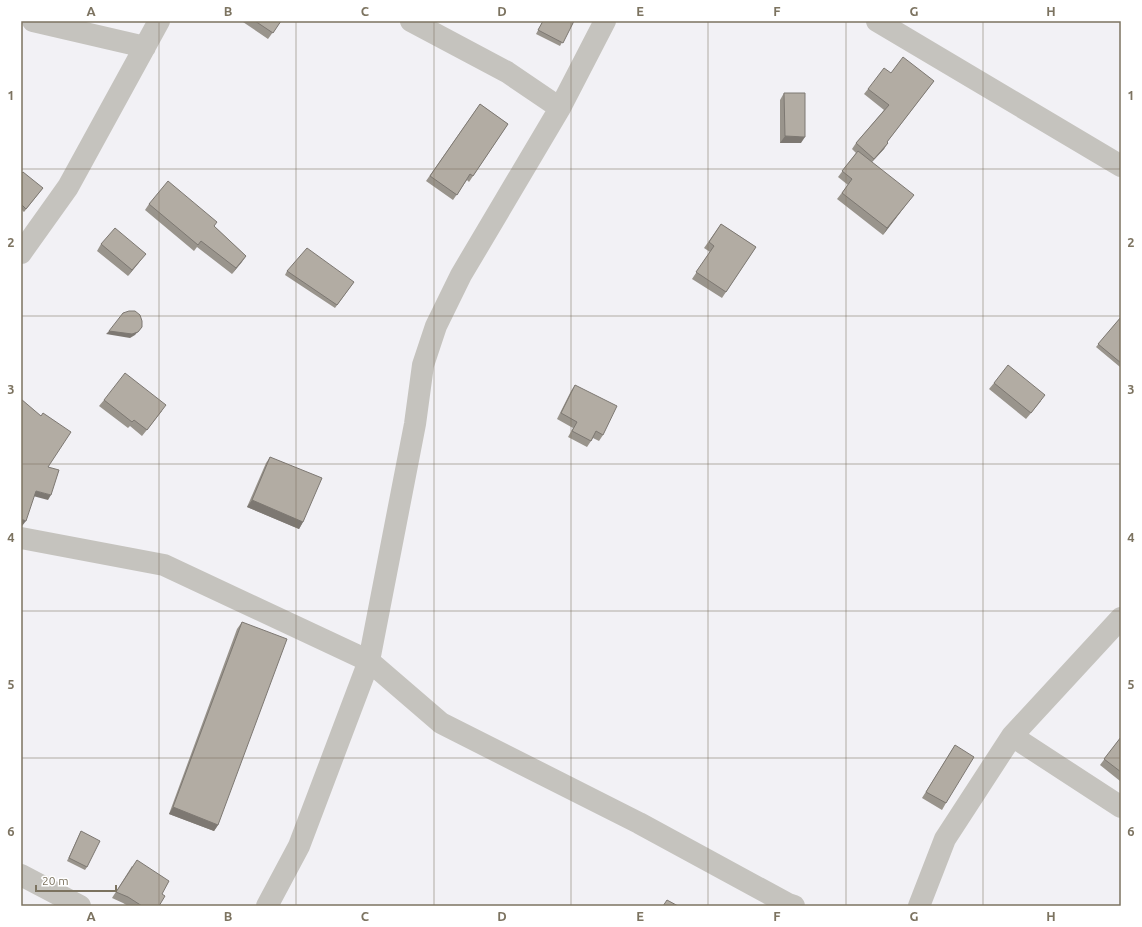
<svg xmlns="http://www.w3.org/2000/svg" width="1142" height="927" viewBox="0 0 1142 927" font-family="Ubuntu,sans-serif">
<rect width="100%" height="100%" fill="#f2f1f5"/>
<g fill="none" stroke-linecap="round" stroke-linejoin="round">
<path stroke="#c5c3be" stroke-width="22" d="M 33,21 L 145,47
M 411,21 L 507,72 L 560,108
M 877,21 L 1121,166
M 21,253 L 68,187 L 159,21
M 21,538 L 164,565 L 369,661 L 441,723 L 639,823 L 788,904 L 794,906
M 1012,736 L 1121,807
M 21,875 L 80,906
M 267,906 L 299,846 L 369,661 L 415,424 L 423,365 L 436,326 L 461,275 L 560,108 L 605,21
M 919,906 L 945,839 L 1012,736 L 1121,618"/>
</g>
<path fill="#99948c" d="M 243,21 L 281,21 L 268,39 L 243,22 Z
M 543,21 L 574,21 L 560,46 L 536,34 Z
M 891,73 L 934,81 L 887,142 L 884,149 L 872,162 L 909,201 L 883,235 L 837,199 L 848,185 L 838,177 L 856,153 L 852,149 L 856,143 L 884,110 L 864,94 L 868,89 Z
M 784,93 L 801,143 L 780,143 L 780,100 Z
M 480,104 L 508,124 L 469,182 L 467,180 L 453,200 L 426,181 Z
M 21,174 L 43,188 L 24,212 L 21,209 Z
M 149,204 L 214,226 L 246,256 L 232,274 L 197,247 L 194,251 L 145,210 Z
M 721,224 L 756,247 L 722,298 L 692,279 L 710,252 L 704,248 Z
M 101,244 L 141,260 L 128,276 L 97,251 Z
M 287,271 L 354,282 L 335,308 L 285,275 Z
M 1121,317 L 1121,366 L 1120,367 L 1096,347 Z
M 994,383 L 1041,401 L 1026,419 L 989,389 Z
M 575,385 L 603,435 L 599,441 L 593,438 L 587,447 L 568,437 L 573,428 L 557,419 L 571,391 Z
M 104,400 L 162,411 L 142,436 L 130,426 L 128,428 L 99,406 Z
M 270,457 L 303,522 L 299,529 L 247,507 L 266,463 Z
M 242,622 L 218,825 L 214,831 L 169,814 L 237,629 Z
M 1121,737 L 1121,779 L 1120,781 L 1100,765 Z
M 955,745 L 946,803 L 942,810 L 922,798 Z
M 81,831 L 87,867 L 85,870 L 67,861 L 79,835 Z
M 132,866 L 162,894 L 159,906 L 128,906 L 123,903 L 112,898 Z"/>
<path fill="#7d7872" d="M 785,136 L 805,137 L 801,143 L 780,143 Z
M 888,143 L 884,149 L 870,164 L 874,159 Z
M 914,195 L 909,201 L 883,235 L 887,228 Z
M 146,254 L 141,260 L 128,276 L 132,270 Z
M 246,256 L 242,262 L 232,274 L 236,268 Z
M 142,327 L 135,335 L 130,338 L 106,334 L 109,331 Z
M 36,491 L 51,495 L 48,500 L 33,496 Z
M 252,500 L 303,522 L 299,529 L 247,507 Z
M 21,519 L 26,521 L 22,526 L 21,525 Z
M 173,807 L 218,825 L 214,831 L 169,814 Z"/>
<path fill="#b2aca3" stroke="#7d7872" d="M 255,21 L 281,21 L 273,33 Z
M 543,21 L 574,21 L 563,43 L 538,30 Z
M 903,57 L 934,81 L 887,142 L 888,143 L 874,159 L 856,143 L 889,105 L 868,89 L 884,68 L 891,73 Z
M 784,93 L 805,93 L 805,137 L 785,136 Z
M 480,104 L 508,124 L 473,176 L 470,174 L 457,195 L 430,176 Z
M 858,151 L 914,195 L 887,228 L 842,193 L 852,179 L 842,171 Z
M 23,172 L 43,188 L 26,209 L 21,204 L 21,174 Z
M 168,181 L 217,222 L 214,226 L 246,256 L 236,268 L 201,241 L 198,245 L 149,204 Z
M 721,224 L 756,247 L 726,292 L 696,272 L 714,246 L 709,242 Z
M 115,228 L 146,254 L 132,270 L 101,244 Z
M 307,248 L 354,282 L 337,305 L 287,271 Z
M 129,311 L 135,311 L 140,315 L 142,321 L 142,327 L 138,332 L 132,334 L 109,331 L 123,313 Z
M 1121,317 L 1121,363 L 1098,344 Z
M 1008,365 L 1045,395 L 1031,413 L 994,383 Z
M 125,373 L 166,405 L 147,430 L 134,420 L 132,422 L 104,400 Z
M 575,385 L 617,406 L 603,435 L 596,431 L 591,441 L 572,431 L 577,422 L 561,413 Z
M 21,399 L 41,416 L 43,413 L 71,432 L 48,467 L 59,470 L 51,495 L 36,491 L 26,521 L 21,519 Z
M 270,457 L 322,478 L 303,522 L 252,500 Z
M 242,622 L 287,639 L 218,825 L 173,807 Z
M 1121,737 L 1121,772 L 1104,759 Z
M 955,745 L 974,757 L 946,803 L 926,792 Z
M 81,831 L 100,841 L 87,867 L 69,858 Z
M 137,860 L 169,881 L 162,894 L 165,896 L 159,906 L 142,906 L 128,897 L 116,892 Z
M 667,900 L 678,906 L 663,906 Z"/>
<path fill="none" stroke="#7c7360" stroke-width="1" stroke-opacity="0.55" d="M 159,21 L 159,906M 296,21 L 296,906M 434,21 L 434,906M 571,21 L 571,906M 708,21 L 708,906M 846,21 L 846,906M 983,21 L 983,906M 21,169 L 1121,169M 21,316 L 1121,316M 21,464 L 1121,464M 21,611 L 1121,611M 21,758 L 1121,758"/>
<rect width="1142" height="927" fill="none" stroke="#ffffff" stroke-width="44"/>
<path d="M36 885v6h80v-6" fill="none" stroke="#7c7360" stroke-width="2"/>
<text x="42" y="885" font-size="12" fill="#7c7360" stroke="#ffffff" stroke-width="3" paint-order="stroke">20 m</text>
<rect x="22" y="22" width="1098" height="883" fill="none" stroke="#7c7360" stroke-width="1.5"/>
<g font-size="13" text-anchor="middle" font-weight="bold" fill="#7c7360">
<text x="91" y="16">A</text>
<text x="228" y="16">B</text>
<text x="365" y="16">C</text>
<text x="502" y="16">D</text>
<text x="640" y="16">E</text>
<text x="777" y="16">F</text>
<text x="914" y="16">G</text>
<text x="1051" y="16">H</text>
<text x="11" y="100">1</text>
<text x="1131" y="100">1</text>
<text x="11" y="247">2</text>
<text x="1131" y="247">2</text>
<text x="11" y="394">3</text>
<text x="1131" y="394">3</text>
<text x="11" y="542">4</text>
<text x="1131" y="542">4</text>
<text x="11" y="689">5</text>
<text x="1131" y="689">5</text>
<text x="11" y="836">6</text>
<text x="1131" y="836">6</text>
<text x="91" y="921">A</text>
<text x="228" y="921">B</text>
<text x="365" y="921">C</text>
<text x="502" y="921">D</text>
<text x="640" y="921">E</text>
<text x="777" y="921">F</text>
<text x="914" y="921">G</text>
<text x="1051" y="921">H</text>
</g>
</svg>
